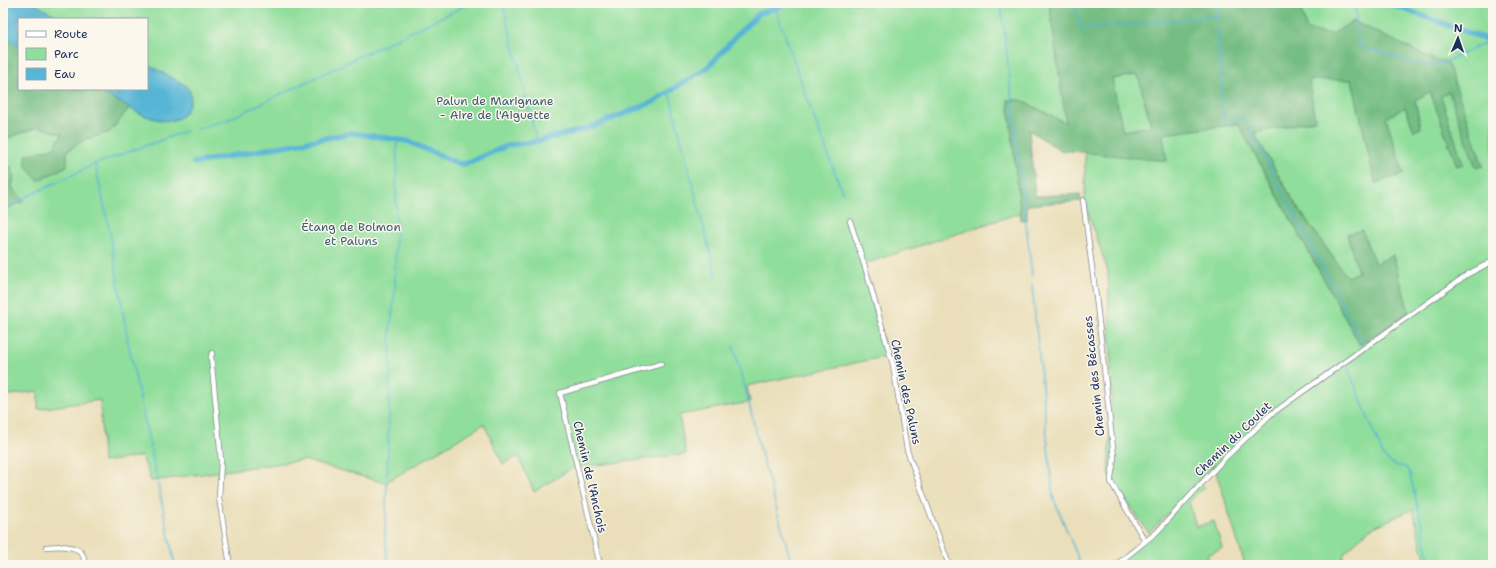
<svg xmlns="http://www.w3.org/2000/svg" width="1496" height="568" viewBox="0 0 1496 568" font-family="'Shantell Sans',sans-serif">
<rect width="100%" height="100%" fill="#fbf7ec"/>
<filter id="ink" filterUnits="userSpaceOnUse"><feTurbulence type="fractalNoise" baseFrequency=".025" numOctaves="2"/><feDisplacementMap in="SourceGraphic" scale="8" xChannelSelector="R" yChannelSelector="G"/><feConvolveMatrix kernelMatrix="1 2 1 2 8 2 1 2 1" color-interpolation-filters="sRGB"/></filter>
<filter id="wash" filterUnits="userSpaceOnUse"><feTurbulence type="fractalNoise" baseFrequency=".012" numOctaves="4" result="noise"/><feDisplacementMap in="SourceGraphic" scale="16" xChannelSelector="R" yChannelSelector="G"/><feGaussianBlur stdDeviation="0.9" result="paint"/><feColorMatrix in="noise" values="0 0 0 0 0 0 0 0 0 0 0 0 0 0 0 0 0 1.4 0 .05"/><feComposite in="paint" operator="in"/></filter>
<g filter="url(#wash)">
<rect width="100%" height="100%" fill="#eadfba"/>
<path fill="#90de9b" stroke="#56867c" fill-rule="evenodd" d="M 3,3 L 1493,3 L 1493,565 L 1428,565 L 1422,549 L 1413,509 L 1370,529 L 1345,552 L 1340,565 L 1245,565 L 1214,465 L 1149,533 L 1108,474 L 1112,398 L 1108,271 L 1085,204 L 1085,152 L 1019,123 L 1023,212 L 861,265 L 888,356 L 747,386 L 750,402 L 679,415 L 686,454 L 572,468 L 534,492 L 518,456 L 503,464 L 484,424 L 385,483 L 304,460 L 151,481 L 142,456 L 103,462 L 100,400 L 38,409 L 38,391 L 3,396 ZM 19,19 L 147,19 L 147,89 L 19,89 Z
M 1200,481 L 1203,488 L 1189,501 L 1196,527 L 1214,521 L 1222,548 L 1207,555 L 1211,565 L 1126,565 L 1123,556 L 1155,531 Z"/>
<path fill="#74bd83" stroke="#487670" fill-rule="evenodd" d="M 1049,3 L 1299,3 L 1307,30 L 1332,34 L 1353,21 L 1437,61 L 1447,61 L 1483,166 L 1476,168 L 1449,92 L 1441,96 L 1463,164 L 1457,166 L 1430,92 L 1415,100 L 1421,128 L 1414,131 L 1405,107 L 1386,118 L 1404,174 L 1375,183 L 1352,80 L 1309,80 L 1315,120 L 1254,133 L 1296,205 L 1347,277 L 1358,272 L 1347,234 L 1362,230 L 1375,264 L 1393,255 L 1409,312 L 1360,345 L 1238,124 L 1165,134 L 1163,136 L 1167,161 L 1060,150 L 1029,130 L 1035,196 L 1080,194 L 1081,201 L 1027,205 L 1027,220 L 1021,220 L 1008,100 L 1021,100 L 1066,123 ZM 1138,75 L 1151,126 L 1123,131 L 1112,79 Z
M 3,37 L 19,46 L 19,89 L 97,89 L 130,107 L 110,132 L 84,140 L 67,151 L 67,166 L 38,181 L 26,166 L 26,155 L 53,148 L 62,134 L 38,127 L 5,139 L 3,137 Z
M 3,166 L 12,167 L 14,176 L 12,187 L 24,201 L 3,210 Z"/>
<path fill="#57b5d5" stroke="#39729a" d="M 3,3 L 32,3 L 63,19 L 19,19 L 19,46 L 3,37 Z
M 147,64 L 185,85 C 192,92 192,98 188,107 C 174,142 116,100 97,89 L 147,89 Z"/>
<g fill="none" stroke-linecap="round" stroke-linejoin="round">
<path stroke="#57b5d5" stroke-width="1.5" d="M 503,3 L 537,142
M 1001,3 L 1032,276
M 1074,3 L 1080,26 L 1084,29 L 1216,16
M 1216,3 L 1224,121 L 1244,118 L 1363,344
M 1353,3 L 1355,7 L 1357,36 L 1359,43 L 1365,49 L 1378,51 L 1417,64 L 1430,65 L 1441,64 L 1493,39
M 775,7 L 812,112
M 669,92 L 716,275
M 813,115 L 822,139
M 197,129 L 229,119 L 471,3
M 823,141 L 843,194
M 95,164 L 109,228 L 128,342 L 175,565
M 3,208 L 95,164 L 186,131
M 1032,285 L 1053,497 L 1081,565
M 733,346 L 746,391 L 759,445 L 792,565
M 1347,366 L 1384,457 L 1394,465 L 1406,467 L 1410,474 L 1431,565
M 387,476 L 391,352 L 390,332 L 395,291 L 397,143 L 399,140
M 387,480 L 385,533 L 388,565"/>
<path stroke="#57b5d5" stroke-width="5.5" d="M 1387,3 L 1486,39 L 1493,38
M 194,163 L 352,133 L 407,141 L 457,163 L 464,164 L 509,145 L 534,142 L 586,129 L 653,102 L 708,67 L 739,33 L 758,14 L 791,3"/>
</g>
</g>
<g filter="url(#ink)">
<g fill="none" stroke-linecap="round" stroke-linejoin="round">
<defs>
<path id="minor" d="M 1083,200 L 1097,305 L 1114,457 L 1113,466 L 1111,477 L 1111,482 L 1145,541
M 850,221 L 865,267 L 893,365 L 907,450 L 949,565
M 212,353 L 211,357 L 219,437 L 221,461 L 219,498 L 230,565
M 46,547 C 56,546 77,544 83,555 C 84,558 84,562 84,565
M 600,565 L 560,393 L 661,364
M 1116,565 L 1157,532 L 1224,459 L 1270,415 L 1468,274 L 1493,261"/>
</defs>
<use href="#minor" stroke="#82878c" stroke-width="6"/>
<use href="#minor" stroke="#fff" stroke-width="4.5"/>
</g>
</g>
<g text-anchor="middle" stroke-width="3" stroke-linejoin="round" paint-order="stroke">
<g font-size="12" fill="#385b6d" stroke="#fbf7ec">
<text x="495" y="105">Palun de Marignane<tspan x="495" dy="14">- Aire de l'Aiguette</tspan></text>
<text x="351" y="231">Étang de Bolmon<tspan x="351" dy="14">et Paluns</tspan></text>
</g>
<g font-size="12" fill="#1b2f5e" stroke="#fbf7ec">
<text transform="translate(1094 376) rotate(-96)" y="4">Chemin des Bécasses</text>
<text transform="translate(906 392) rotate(78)" y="4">Chemin des Paluns</text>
<text transform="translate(1233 439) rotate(-44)" y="4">Chemin du Coulet</text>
<text transform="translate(590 477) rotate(77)" y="4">Chemin de l'Anchois</text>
</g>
</g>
<rect width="1496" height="568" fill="none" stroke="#fbf7ec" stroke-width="16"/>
<rect x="18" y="18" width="130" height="72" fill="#fbf7ec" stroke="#a1a7b3"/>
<rect x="26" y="31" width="20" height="6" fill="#ffffff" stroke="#a1a7b3"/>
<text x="54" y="38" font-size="12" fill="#1b2f5e">Route</text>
<rect x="26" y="48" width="20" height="12" fill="#90de9b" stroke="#a1a7b3"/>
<text x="54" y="58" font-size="12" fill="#1b2f5e">Parc</text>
<rect x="26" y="68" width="20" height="12" fill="#57b5d5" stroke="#a1a7b3"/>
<text x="54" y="78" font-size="12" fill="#1b2f5e">Eau</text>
<g transform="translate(1458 38) rotate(2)" stroke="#fbf7ec" stroke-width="3" paint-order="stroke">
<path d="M0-3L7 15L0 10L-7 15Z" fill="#1b2f5e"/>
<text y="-6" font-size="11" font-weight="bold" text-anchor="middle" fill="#1b2f5e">N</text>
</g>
</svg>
